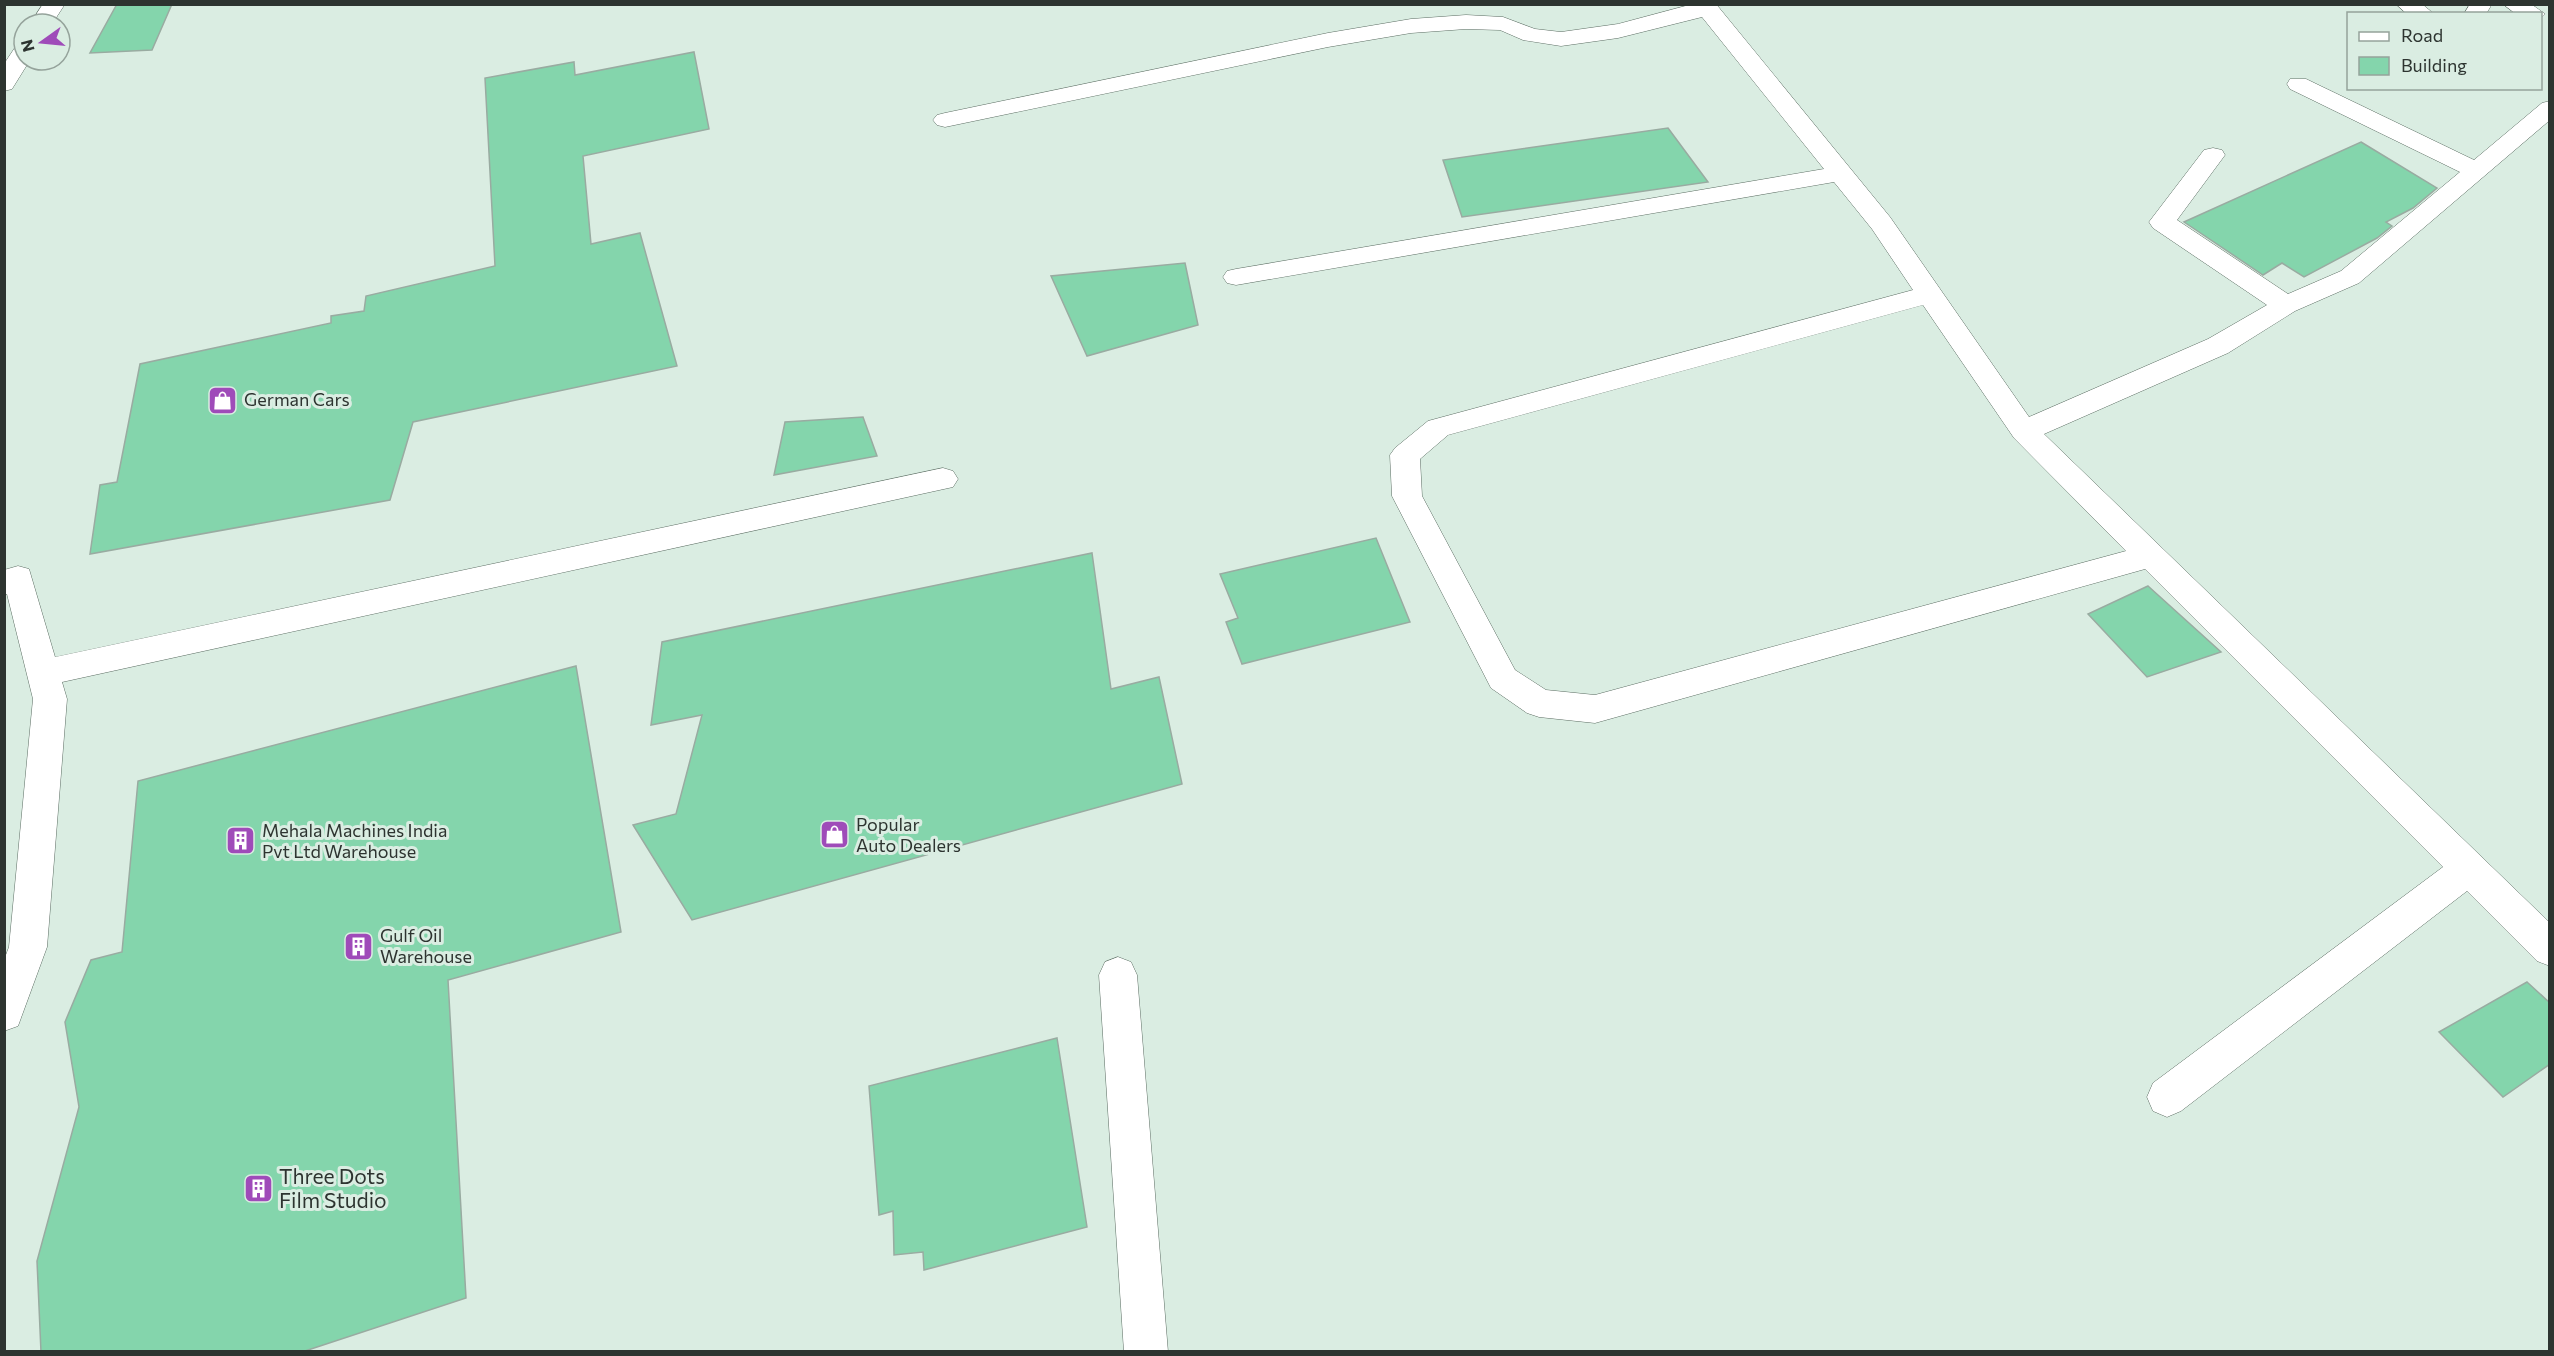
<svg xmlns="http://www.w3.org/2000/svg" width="2554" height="1356" viewBox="0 0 2554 1356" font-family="Commissioner,sans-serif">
<rect width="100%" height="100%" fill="#daede2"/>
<path fill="#84d5ac" stroke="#99aba1" stroke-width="1.5" d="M 117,4 L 172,4 L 152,50 L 90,53 Z
M 694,52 L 709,129 L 583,156 L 591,244 L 640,233 L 677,366 L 413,422 L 390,500 L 90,554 L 100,485 L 117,482 L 140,364 L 331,323 L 331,316 L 364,311 L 366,296 L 495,266 L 485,78 L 574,62 L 575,75 Z
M 1668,128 L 1708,182 L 1462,217 L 1443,160 Z
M 2361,142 L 2437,188 L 2413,208 L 2386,222 L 2392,226 L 2377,238 L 2304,277 L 2282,263 L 2263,275 L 2184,222 Z
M 1185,263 L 1198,325 L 1087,356 L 1051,276 Z
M 863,417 L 877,456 L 774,475 L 785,422 Z
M 1376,538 L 1410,622 L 1242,664 L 1226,622 L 1238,618 L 1220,574 Z
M 1092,553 L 1111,689 L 1159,677 L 1182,784 L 692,920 L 633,825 L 676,814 L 702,715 L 651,725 L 662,642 Z
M 2148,586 L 2221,652 L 2147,677 L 2088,614 Z
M 576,666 L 621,932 L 448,980 L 466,1298 L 302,1352 L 41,1352 L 37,1261 L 79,1107 L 65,1022 L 91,960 L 122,952 L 138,781 Z
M 2527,982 L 2550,1003 L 2550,1064 L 2503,1097 L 2439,1032 Z
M 1057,1038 L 1087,1227 L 924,1270 L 923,1252 L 894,1255 L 893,1211 L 879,1215 L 869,1086 Z"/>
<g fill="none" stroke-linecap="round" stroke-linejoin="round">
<defs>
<path id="minor" d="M 43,4 L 65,4 L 52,24 L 30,24 Z
M 1693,4 L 1716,4 L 1890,217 L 2029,417 L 2208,339 L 2267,305 L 2153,228 L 2149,222 L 2204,150 L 2213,148 L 2222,150 L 2225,155 L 2177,220 L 2288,294 L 2341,271 L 2460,172 L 2290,89 L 2287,84 L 2290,79 L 2306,79 L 2474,160 L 2542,103 L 2550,101 L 2550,120 L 2359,283 L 2295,311 L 2228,353 L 2044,434 L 2550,923 L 2550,966 L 2537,961 L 2467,891 L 2181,1111 L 2167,1117 L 2153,1111 L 2147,1097 L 2153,1083 L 2443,867 L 2145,569 L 1595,723 L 1539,717 L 1527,713 L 1491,688 L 1392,496 L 1390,455 L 1395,448 L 1428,421 L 1913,290 L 1872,229 L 1834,182 L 1236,285 L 1227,283 L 1223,277 L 1227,271 L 1236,269 L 1824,169 L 1702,17 L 1618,38 L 1561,46 L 1523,40 L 1500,30 L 1466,29 L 1411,33 L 1328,47 L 945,127 L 937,125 L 933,120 L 937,115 L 945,113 L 1328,33 L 1411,19 L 1466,15 L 1503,17 L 1535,29 L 1561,32 L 1618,24 ZM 1923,305 L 2014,438 L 2126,551 L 1595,695 L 1546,690 L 1515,670 L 1422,496 L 1420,459 L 1448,435 Z
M 2396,4 L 2422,4 L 2434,14 L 2407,14 Z
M 2470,4 L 2492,4 L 2486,14 L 2464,14 Z
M 2503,4 L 2531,4 L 2545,14 L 2540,19 L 2540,14 L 2516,14 Z
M 24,44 L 24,60 L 30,60 L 12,89 L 4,91 L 4,64 L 16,46 Z
M 943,468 L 953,471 L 958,479 L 953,487 L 62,682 L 67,699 L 47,947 L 18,1026 L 4,1031 L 4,960 L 9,947 L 33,699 L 7,594 L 4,595 L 4,570 L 18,566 L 29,569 L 55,657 Z
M 1118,957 L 1131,962 L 1137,975 L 1168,1352 L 1124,1352 L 1099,975 L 1105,962 Z"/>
</defs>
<use href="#minor" stroke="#5c6d63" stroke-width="1"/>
<use href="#minor" fill="#fff" fill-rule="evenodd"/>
</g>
<defs>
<symbol id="shop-square" viewBox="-11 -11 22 22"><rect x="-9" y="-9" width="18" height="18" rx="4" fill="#9f4bb9" stroke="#daede2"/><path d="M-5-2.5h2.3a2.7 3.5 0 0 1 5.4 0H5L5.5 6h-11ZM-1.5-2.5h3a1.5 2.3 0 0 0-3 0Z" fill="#fff"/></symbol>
<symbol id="building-square" viewBox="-11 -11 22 22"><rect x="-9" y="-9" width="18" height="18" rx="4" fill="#9f4bb9" stroke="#daede2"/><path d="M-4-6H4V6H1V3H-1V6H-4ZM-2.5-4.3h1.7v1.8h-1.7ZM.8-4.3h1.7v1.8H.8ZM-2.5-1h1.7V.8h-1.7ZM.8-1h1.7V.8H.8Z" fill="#fff"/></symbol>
</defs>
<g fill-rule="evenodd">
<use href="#shop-square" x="206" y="384" width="33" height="33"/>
<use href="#shop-square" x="818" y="818" width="33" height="33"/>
<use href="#building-square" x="224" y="824" width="33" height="33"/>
<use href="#building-square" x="342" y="930" width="33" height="33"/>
<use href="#building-square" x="242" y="1172" width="33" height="33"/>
</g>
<g text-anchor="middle" stroke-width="6" stroke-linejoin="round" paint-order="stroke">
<g font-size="18" fill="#2d3430" stroke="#daede2" text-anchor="start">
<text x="244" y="406">German Cars</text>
<text x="856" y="831">Popular<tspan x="856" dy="21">Auto Dealers</tspan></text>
<text x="262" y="837">Mehala Machines India<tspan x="262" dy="21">Pvt Ltd Warehouse</tspan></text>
<text x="380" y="942">Gulf Oil<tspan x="380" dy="21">Warehouse</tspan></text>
</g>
<g font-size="21" fill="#2d3430" stroke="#daede2" text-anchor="start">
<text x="279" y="1184">Three Dots<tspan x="279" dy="24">Film Studio</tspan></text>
</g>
</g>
<rect width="2554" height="1356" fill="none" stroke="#2d3430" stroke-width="12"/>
<rect x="2347" y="12" width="195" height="78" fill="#daede2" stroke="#95a39b" stroke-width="1.5"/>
<rect x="2359" y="32" width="30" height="9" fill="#ffffff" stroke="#95a39b" stroke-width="1.5"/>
<text x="2401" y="42" font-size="18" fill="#2d3430">Road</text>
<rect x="2359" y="57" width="30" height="18" fill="#84d5ac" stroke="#95a39b" stroke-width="1.5"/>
<text x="2401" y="72" font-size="18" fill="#2d3430">Building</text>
<g transform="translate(42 42) rotate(255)"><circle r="28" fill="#daede2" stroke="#95a39b" stroke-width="1.5"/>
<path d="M0-4.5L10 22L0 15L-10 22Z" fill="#9f4bb9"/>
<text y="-9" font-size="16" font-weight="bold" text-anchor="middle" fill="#2d3430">N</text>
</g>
</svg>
